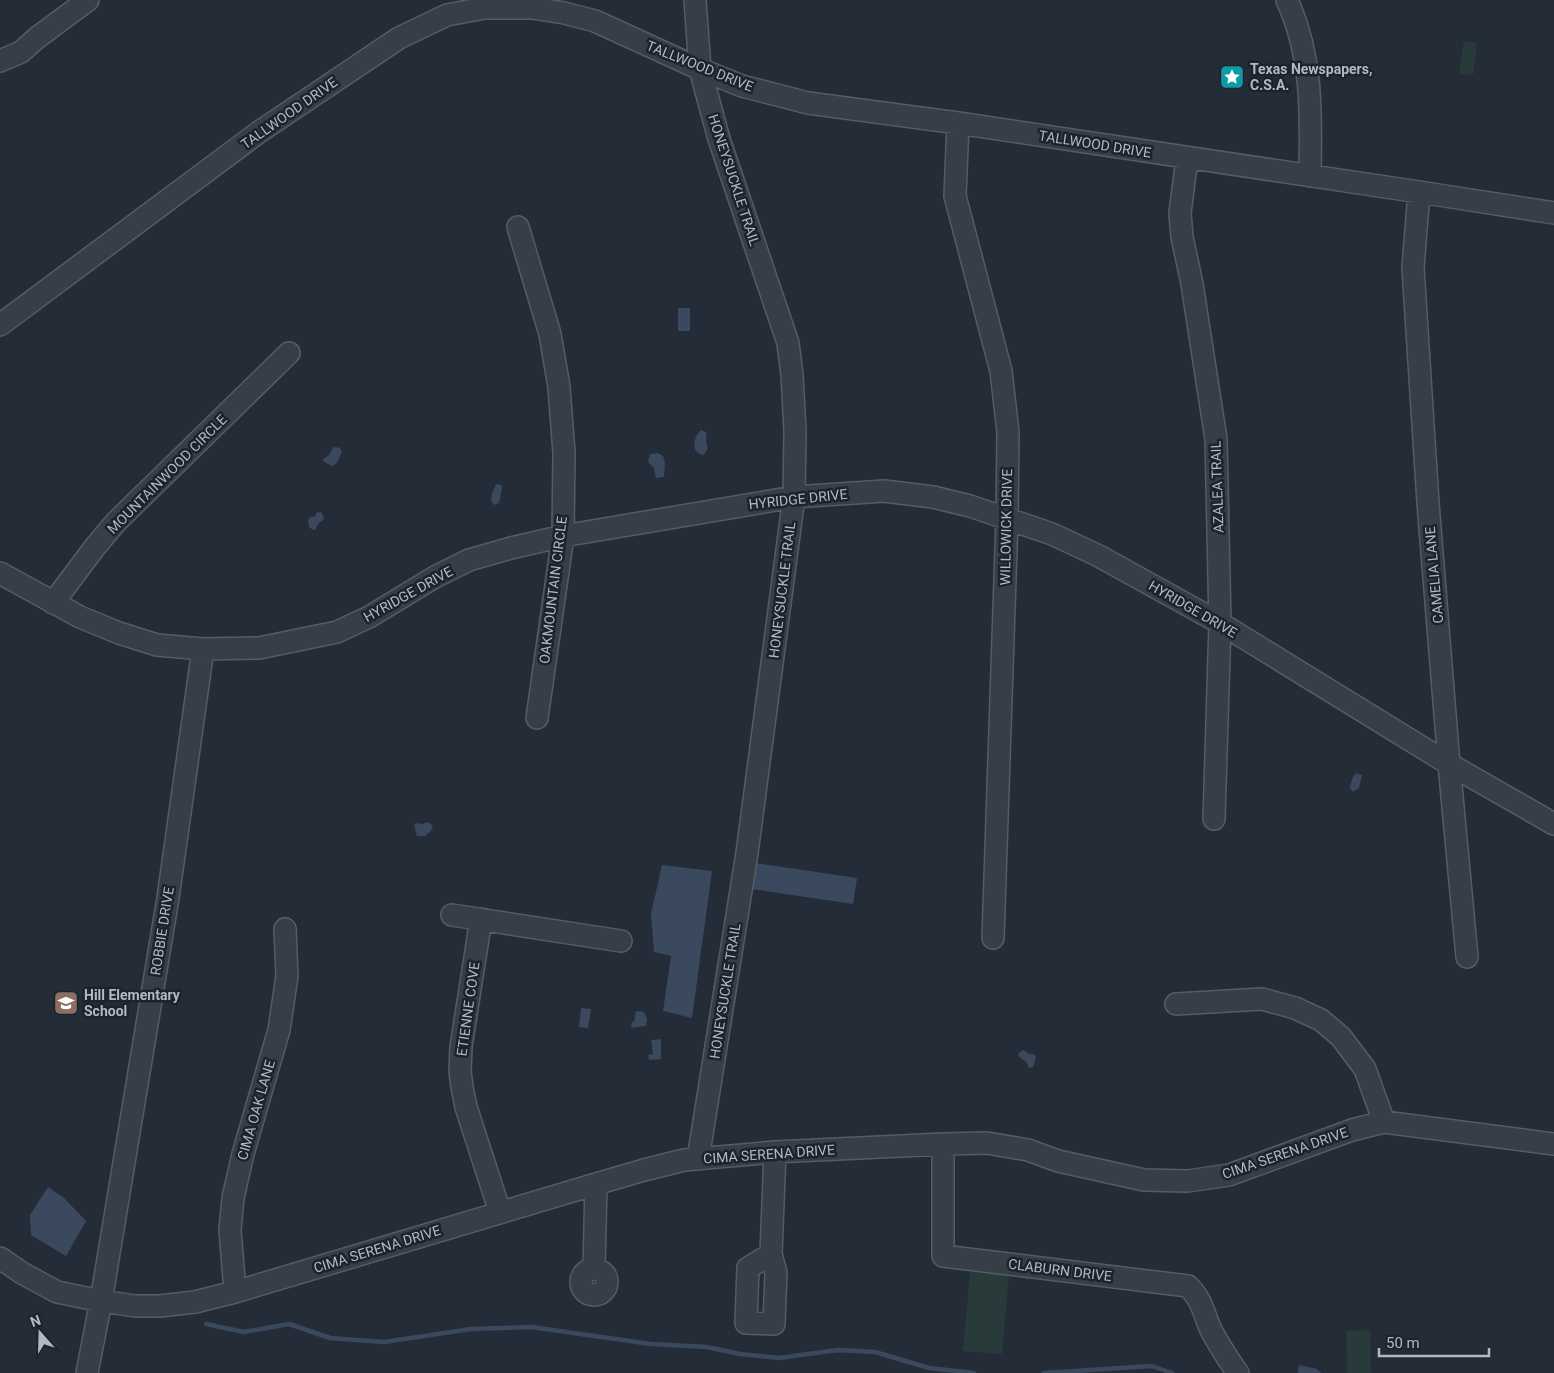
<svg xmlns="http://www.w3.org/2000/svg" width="1554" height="1373" viewBox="0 0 1554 1373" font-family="Roboto,sans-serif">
<rect width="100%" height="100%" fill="#242c37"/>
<path fill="#293a3a" d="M 1464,41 L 1477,43 L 1473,75 L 1459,73 Z
M 970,1272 L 1009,1275 L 1002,1354 L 963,1351 Z
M 1370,1330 L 1371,1373 L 1347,1373 L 1346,1331 Z"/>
<path fill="#3b495e" d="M 678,308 L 690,308 L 690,331 L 678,331 Z
M 701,430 L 706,432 C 708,438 704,439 708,448 L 704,455 C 690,453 693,438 701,430 Z
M 334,446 L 336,448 L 339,447 L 342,452 L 337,463 L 332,466 L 324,462 L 323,459 L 329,455 Z
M 658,453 L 663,456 L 665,462 L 664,477 L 656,478 L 654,468 L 648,462 L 650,454 Z
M 496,484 L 502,485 C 502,488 500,500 499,503 L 494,505 L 491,500 L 492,494 Z
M 319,512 L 322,513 L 324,519 L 318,524 L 315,530 L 313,530 L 309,527 L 308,521 L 310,517 L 313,517 L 316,516 L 316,513 Z
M 1356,773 L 1362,775 L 1359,788 L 1353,792 L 1350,788 C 1351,782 1352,778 1356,773 Z
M 428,822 L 433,826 L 431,831 L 425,836 L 417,836 L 414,825 L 417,823 L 422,824 Z
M 756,863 L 857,878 L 853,904 L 752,889 Z
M 662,865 L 712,871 L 692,1018 L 663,1011 L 671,956 L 654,952 L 651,914 Z
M 581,1008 L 591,1009 L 588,1028 L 579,1027 Z
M 636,1011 L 644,1012 L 647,1019 L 646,1026 L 631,1028 L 632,1022 L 634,1022 Z
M 661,1039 L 661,1059 L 649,1060 L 648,1055 L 653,1054 L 651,1040 Z
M 1023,1050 L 1028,1053 L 1035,1055 L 1036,1058 L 1033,1067 L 1029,1068 L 1026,1062 L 1018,1056 L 1019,1053 Z
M 48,1187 L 64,1198 L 86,1221 L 66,1256 L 31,1235 L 30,1215 Z
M 1299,1365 L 1317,1369 L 1321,1373 L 1298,1373 Z"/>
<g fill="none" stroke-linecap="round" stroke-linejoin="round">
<path stroke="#3b495e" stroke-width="4.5" d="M 206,1324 L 244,1332 L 289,1324 L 330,1338 L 384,1342 L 471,1329 L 531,1327 L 651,1344 L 707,1347 L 740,1354 L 779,1358 L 838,1350 L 875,1352 L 929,1368 L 974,1373
M 1044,1373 L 1152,1366 L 1172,1373"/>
<defs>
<path id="minor" d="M 695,0 L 700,69 L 719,139 L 788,343 L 792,375 L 795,431 L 794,497 L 747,853 L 698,1159
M 1287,0 C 1313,57 1311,114 1310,176
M 0,61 L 21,52 L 38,37 L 88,0
M 958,123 L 955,196 L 1001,371 L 1008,432 L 1007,519 L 993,938
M 1187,158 L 1180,213 L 1182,237 L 1192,284 L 1216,439 L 1220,623 L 1214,819
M 1419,192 L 1413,268 L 1428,503 L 1449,764 L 1467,957
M 518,227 L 550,334 L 559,387 L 564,453 L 563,536 L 537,718
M 0,325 L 259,132 L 399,38 L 447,15 L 485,8 L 532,8 L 564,13 L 595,21 L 700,69 L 742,86 L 808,103 L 958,123 L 1419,192 L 1554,213
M 0,573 L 80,617 L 119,633 L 157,645 L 203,649 L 259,648 L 337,632 L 369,617 L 435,577 L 469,560 L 511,548 L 563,536 L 794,497 L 884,491 L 933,497 L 970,506 L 1052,534 L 1099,556 L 1220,623 L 1449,764 L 1554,824
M 53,603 L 95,547 L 116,522 L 289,353
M 452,915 L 621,941
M 481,919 L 461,1047 L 460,1071 L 462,1087 L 466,1107 L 500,1212
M 1176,1004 L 1262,999 L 1295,1008 L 1321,1020 L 1341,1037 L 1365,1069 L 1384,1122
M 943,1144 L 943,1256 L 1188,1286 C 1204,1302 1203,1314 1212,1332 C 1220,1346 1228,1360 1238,1373
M 771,1254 L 776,1273 L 774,1324 L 746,1323 L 748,1268 L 771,1254 L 775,1152
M 0,1258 L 22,1273 L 57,1292 L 101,1301 L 135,1306 L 160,1306 L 195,1302 L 235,1292 L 596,1184 L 644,1170 L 684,1160 L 775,1152 L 943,1144 L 987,1143 L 1028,1150 L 1058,1161 L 1144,1180 L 1188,1181 L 1229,1175 L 1352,1130 L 1384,1122 L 1554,1144
M 594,1268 L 596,1184
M581 1282a13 13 0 1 1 26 0a13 13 0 1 1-26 0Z
M 235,1292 L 230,1230 L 233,1198 L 243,1154 L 279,1030 L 287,976 L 285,929
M 87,1373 L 101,1301 L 168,898 L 203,649"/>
</defs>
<use href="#minor" stroke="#555c65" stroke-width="24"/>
<use href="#minor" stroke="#373e48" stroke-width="21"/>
</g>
<defs>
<symbol id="sight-square" viewBox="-11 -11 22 22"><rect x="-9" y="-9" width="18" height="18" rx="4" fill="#0f9aa8" stroke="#1d232c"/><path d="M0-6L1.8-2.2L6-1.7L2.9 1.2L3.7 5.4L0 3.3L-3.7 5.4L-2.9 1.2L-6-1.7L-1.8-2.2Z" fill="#fff"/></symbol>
<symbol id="school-square" viewBox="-11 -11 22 22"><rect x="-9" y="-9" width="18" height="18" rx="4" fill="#8d6e63" stroke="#1d232c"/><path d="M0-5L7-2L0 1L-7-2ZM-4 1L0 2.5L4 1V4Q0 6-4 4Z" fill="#fff"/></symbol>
</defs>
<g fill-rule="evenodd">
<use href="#sight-square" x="1218" y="63" width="28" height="28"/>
<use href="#school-square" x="52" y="989" width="28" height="28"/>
</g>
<g text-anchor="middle" stroke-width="5" stroke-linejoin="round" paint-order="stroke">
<g font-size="14" fill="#b2b9c4" stroke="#1d232c">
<text transform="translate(700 66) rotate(22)" y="5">TALLWOOD DRIVE</text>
<text transform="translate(289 113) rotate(-35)" y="5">TALLWOOD DRIVE</text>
<text transform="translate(1095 144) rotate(9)" y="5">TALLWOOD DRIVE</text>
<text transform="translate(734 180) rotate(72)" y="5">HONEYSUCKLE TRAIL</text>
<text transform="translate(167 474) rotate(-45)" y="5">MOUNTAINWOOD CIRCLE</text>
<text transform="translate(1217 487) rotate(-92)" y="5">AZALEA TRAIL</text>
<text transform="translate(798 499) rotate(-6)" y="5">HYRIDGE DRIVE</text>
<text transform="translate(1006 527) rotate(-89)" y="5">WILLOWICK DRIVE</text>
<text transform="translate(1434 575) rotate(-95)" y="5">CAMELIA LANE</text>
<text transform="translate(553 590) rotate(-83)" y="5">OAKMOUNTAIN CIRCLE</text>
<text transform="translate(782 590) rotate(-83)" y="5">HONEYSUCKLE TRAIL</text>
<text transform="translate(408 594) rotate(-29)" y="5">HYRIDGE DRIVE</text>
<text transform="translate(1193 609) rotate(30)" y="5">HYRIDGE DRIVE</text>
<text transform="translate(162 931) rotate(-81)" y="5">ROBBIE DRIVE</text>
<text transform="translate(725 991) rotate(-81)" y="5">HONEYSUCKLE TRAIL</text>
<text transform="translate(468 1009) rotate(-82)" y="5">ETIENNE COVE</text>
<text transform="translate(256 1110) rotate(-74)" y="5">CIMA OAK LANE</text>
<text transform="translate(1285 1153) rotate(-19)" y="5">CIMA SERENA DRIVE</text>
<text transform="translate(769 1154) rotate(-4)" y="5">CIMA SERENA DRIVE</text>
<text transform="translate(377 1249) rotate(-17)" y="5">CIMA SERENA DRIVE</text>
<text transform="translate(1060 1270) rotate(7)" y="5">CLABURN DRIVE</text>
</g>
<g font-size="14" font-weight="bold" fill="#b2b9c4" stroke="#1d232c" text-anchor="start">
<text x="1250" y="74">Texas Newspapers,<tspan x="1250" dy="16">C.S.A.</tspan></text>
<text x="84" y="1000">Hill Elementary<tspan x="84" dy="16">School</tspan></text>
</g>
</g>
<g transform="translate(40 1333) rotate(340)" stroke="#1d232c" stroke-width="4" paint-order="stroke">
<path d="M0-4L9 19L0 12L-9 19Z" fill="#b2b9c4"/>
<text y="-8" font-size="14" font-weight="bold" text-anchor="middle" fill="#b2b9c4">N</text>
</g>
<path d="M1379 1348v8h110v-8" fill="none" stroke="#b2b9c4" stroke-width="2.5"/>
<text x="1386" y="1348" font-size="15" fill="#b2b9c4" stroke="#1d232c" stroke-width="4" paint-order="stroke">50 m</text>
</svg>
